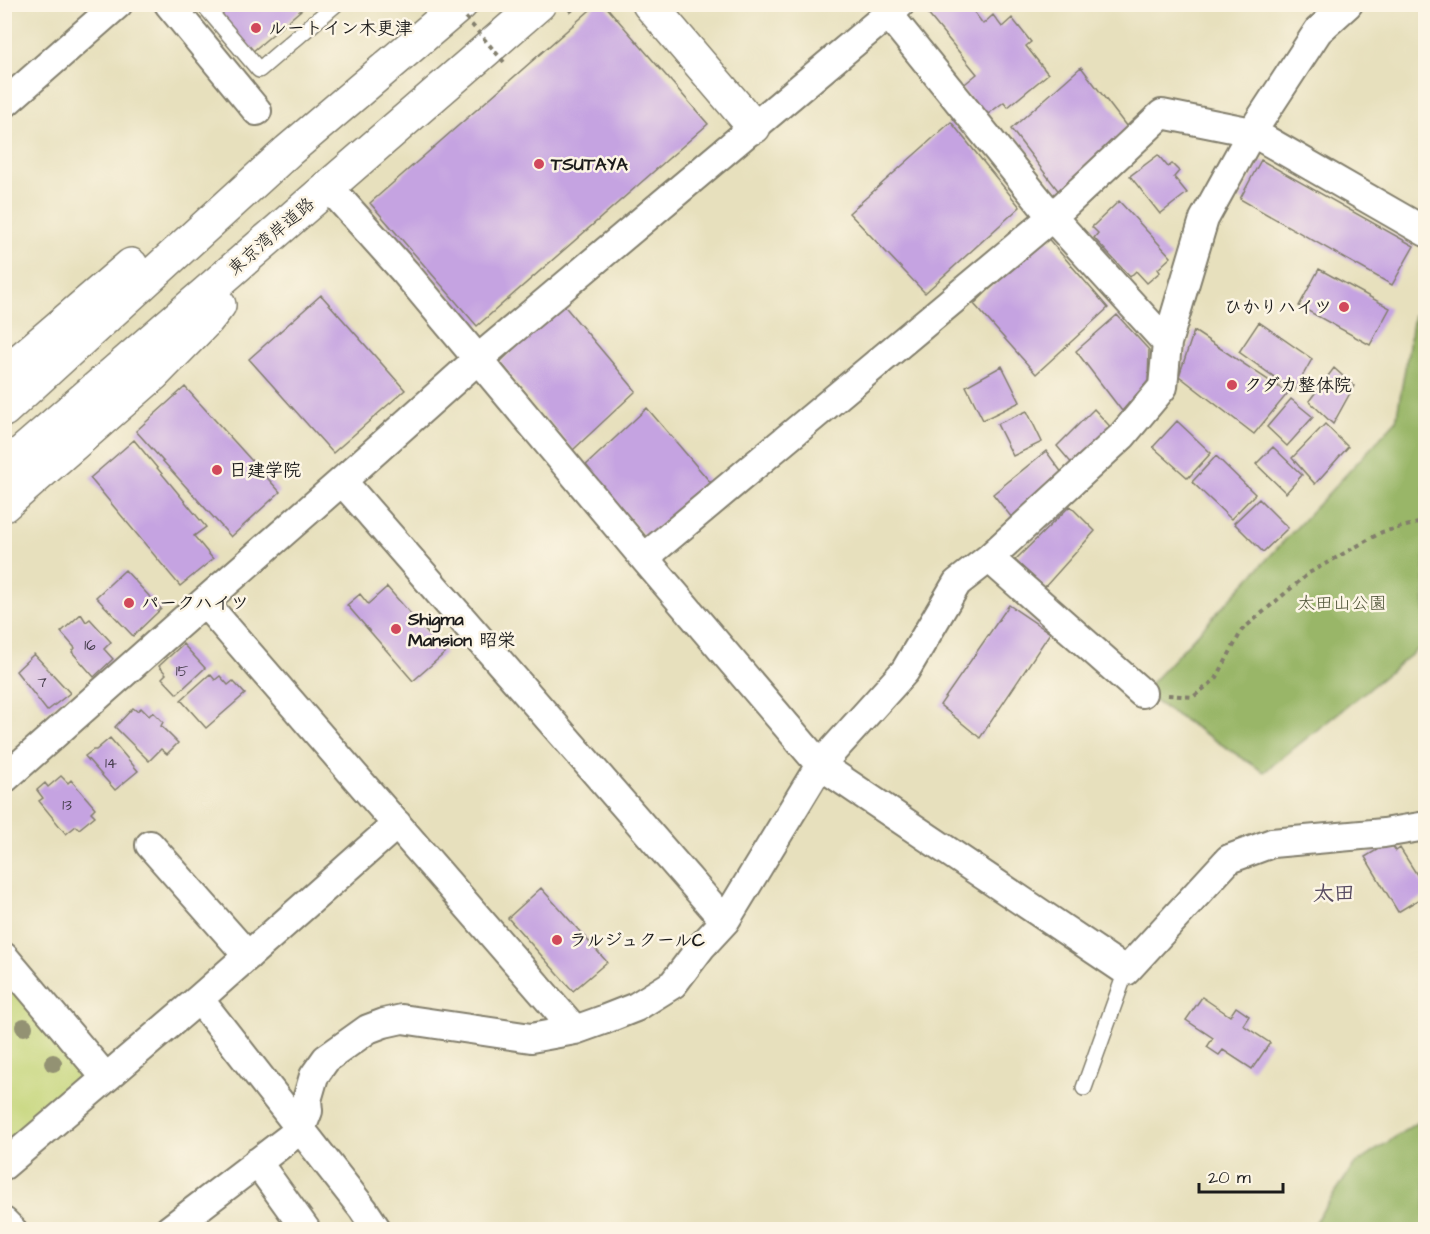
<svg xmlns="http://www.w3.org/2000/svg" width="1430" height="1234" viewBox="0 0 1430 1234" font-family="'Architects Daughter','Klee One',sans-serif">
<rect width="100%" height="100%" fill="#fcf5e5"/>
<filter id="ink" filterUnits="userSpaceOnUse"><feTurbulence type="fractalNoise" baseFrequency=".0167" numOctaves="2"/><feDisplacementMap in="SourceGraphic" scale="12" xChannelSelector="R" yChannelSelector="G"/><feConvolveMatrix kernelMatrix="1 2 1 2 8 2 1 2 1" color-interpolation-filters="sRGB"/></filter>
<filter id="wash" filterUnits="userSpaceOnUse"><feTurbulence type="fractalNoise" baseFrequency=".008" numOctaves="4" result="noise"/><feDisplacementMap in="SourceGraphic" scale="24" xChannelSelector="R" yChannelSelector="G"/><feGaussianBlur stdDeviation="1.35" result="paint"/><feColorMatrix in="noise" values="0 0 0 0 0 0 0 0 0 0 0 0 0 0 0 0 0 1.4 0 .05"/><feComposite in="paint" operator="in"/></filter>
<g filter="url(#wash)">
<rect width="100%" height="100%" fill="#e7e0bd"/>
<path fill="#c2d476" stroke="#6f7849" stroke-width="1.5" d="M 4,974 L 78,1066 L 77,1078 L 5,1145 Z"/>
<path fill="#99b667" stroke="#5a6942" stroke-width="1.5" d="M 1414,316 L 1425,319 L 1425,644 L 1264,772 L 1142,693 L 1396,421 Z
M 1425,1117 L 1425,1229 L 1310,1229 L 1354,1165 Z"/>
<g id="blocks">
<path fill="#c5a3e1" d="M 212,4 L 308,4 L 252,52 Z
M 597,4 L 604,4 L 708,124 L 477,326 L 370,203 Z
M 927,4 L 968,4 L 983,24 L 993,15 L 1002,27 L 1012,18 L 1031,42 L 1026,46 L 1048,74 L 1008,107 L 1004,102 L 984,117 L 961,87 L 977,74 L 923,8 Z
M 1081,67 L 1130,131 L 1060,193 L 1011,129 Z
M 951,122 L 1020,207 L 925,293 L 849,213 Z
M 1158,155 L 1168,167 L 1172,164 L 1179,171 L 1174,177 L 1187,193 L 1160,214 L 1130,176 Z
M 1261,160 L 1414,246 L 1392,285 L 1240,199 Z
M 1119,201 L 1171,257 L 1158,269 L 1160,272 L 1147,283 L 1136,271 L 1130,277 L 1094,238 L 1098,233 L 1092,227 Z
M 1045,235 L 1108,308 L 1036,374 L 974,304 Z
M 1319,269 L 1390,308 L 1370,345 L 1299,306 Z
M 321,295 L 405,390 L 333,453 L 249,359 Z
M 562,303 L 636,391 L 573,450 L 500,362 Z
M 1117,315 L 1149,350 L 1148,381 L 1122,411 L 1076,351 Z
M 1259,322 L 1312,359 L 1294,391 L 1239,352 Z
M 1194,331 L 1288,393 L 1254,434 L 1179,376 Z
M 1002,366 L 1020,402 L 983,420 L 966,386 Z
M 1334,368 L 1354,386 L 1333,424 L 1309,401 Z
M 185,387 L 280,492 L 231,537 L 136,431 Z
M 1291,399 L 1313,417 L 1287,446 L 1267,427 Z
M 647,408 L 711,483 L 646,538 L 584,467 Z
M 1094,409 L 1117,434 L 1079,472 L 1057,446 Z
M 1027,411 L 1042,442 L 1013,456 L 997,424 Z
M 1177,421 L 1211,453 L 1188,478 L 1153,447 Z
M 1325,424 L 1348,447 L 1315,484 L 1292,458 Z
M 134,440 L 206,527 L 194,536 L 213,559 L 180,586 L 90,478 Z
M 1273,447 L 1302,475 L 1286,493 L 1256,464 Z
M 1046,451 L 1065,477 L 1016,523 L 993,494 Z
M 1216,456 L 1255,494 L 1231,519 L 1192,482 Z
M 1259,499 L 1288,528 L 1263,552 L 1234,523 Z
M 1070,506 L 1095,531 L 1044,588 L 1015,560 Z
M 125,570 L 161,609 L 133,636 L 96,597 Z
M 387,587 L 445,653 L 413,681 L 347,605 L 360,594 L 368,604 Z
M 1009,605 L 1050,633 L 980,738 L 940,705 Z
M 81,614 L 86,622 L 90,619 L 111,642 L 104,649 L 113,659 L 94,677 L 72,652 L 75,648 L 61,632 Z
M 183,644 L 205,668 L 177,694 L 162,678 L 166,674 L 159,666 Z
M 34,654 L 70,693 L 47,711 L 16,671 Z
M 210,674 L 215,680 L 220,676 L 228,685 L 233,681 L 245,694 L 206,728 L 181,700 Z
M 133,708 L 137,711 L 141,708 L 149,716 L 153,712 L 163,722 L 161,726 L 178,743 L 167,754 L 161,749 L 149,761 L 115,727 Z
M 110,738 L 138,771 L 115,790 L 85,756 L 93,750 L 96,750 Z
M 61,776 L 68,783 L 71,780 L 95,808 L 91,812 L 95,816 L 79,829 L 76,826 L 66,834 L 39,801 L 43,798 L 37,790 L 45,783 L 48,787 Z
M 1390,842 L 1396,851 L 1400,848 L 1426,889 L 1426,895 L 1398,912 L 1365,857 Z
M 541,888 L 607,962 L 573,991 L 508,918 Z
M 1202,997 L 1230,1016 L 1236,1007 L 1249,1016 L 1243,1025 L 1270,1043 L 1252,1069 L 1223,1050 L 1219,1055 L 1207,1047 L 1213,1038 L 1186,1020 Z"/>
</g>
</g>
<g filter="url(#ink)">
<use href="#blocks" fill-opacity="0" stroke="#827e6c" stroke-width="1.5"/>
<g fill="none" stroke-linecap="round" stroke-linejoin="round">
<defs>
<path id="service" d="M 203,4 L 259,70 L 336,4
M 1084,1088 L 1126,971"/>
<path id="minor" d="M 169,4 L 257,111
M 889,15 L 1052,217 L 1167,343
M 4,104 L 118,4
M 328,186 L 405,272 L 644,558 L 820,765 L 1126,971 L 1229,859 L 1272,843 L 1384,833 L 1426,826
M 342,481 L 725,921
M 644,558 L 1052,217 L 1162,114 L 1252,132 L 1426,232
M 989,558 L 1142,693
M 4,779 L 204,602
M 150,845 L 248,956
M 4,957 L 106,1078
M 199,999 L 363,1209 L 377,1230
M 575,1030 L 204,602 L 342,481 L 478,359 L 900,4
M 257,1162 L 306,1230
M 4,1165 L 199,999 L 397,824
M 4,1222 L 12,1230
M 169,1230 L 301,1129 L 308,1111 L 307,1100 L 314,1076 L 326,1059 L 368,1029 L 384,1023 L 402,1019 L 531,1038 L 575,1030 L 603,1020 L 636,1007 L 673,984 L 701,947 L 725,921 L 820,765 L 905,671 L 957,583 L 989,558 L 1122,436 L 1163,387 L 1167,343 L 1204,219 L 1252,132 L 1318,31 L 1348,4"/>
<path id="tertiary" d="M 649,4 L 754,127"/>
<path id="trunk" d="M 4,374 L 131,265
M 4,410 L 288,151 L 461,4
M 4,468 L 539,4
M 4,505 L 154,374 L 207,320 L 219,305"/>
</defs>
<use href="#service" stroke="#827e6c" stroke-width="18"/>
<use href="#minor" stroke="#827e6c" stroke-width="32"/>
<use href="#tertiary" stroke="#827e6c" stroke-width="36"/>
<use href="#trunk" stroke="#827e6c" stroke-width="36"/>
<path stroke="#827e6c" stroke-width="4" stroke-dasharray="4.5 4.5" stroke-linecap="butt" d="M 569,12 L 579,5
M 1168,695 L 1193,697 L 1216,679 L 1242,630 L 1309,573 L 1382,532 L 1426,521"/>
<use href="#service" stroke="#fff" stroke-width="15"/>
<use href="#minor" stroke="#fff" stroke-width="28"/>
<use href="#tertiary" stroke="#fff" stroke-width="33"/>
<use href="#trunk" stroke="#fff" stroke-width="33"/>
<path stroke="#827e6c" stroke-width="4" stroke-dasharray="4.5 4.5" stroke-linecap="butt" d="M 454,4 L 504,62"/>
</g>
<g fill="#939273">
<circle cx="24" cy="1027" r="9"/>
<circle cx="53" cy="1063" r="9"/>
</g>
</g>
<g fill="#d1495b" stroke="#fcf5e5" stroke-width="2">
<circle cx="256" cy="28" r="6"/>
<circle cx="539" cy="164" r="6"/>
<circle cx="1344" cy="307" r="6"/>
<circle cx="1232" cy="385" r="6"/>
<circle cx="217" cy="470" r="6"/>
<circle cx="129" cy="603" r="6"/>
<circle cx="396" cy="629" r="6"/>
<circle cx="557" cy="940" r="6"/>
</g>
<g text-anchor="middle" stroke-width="5" stroke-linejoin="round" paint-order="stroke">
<g font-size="15" fill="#463e4d">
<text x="90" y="650">16</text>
<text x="182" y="676">15</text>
<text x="42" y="687">7</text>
<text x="111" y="768">14</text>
<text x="67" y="810">13</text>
</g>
<g font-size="18" font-weight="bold" fill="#1c1c1c" stroke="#fcf5e5" text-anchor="start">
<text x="268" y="34">ルートイン木更津</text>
<text x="551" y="170">TSUTAYA</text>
<text x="1332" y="313" text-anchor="end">ひかりハイツ</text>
<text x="1244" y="391">クダカ整体院</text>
<text x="229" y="476">日建学院</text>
<text x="141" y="609">パークハイツ</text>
<text x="408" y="625">Shigma<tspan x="408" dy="21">Mansion 昭栄</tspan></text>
<text x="569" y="946">ラルジュクールC</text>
</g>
<g font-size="18" fill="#1c1c1c" stroke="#fcf5e5">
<text transform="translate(271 236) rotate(-41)" y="6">東京湾岸道路</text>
</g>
<g font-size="18" fill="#4e5337" stroke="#fcf5e5">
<text x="1342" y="609">太田山公園</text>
</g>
<g font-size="21" font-weight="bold" fill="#574b61" stroke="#fcf5e5">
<text x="1334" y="900">太田</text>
</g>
</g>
<rect width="1430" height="1234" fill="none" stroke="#fcf5e5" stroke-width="24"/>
<path d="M1199 1183v9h84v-9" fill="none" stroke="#1c1c1c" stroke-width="3"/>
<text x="1208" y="1183" font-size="18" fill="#1c1c1c" stroke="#fcf5e5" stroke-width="4.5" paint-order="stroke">20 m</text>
</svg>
